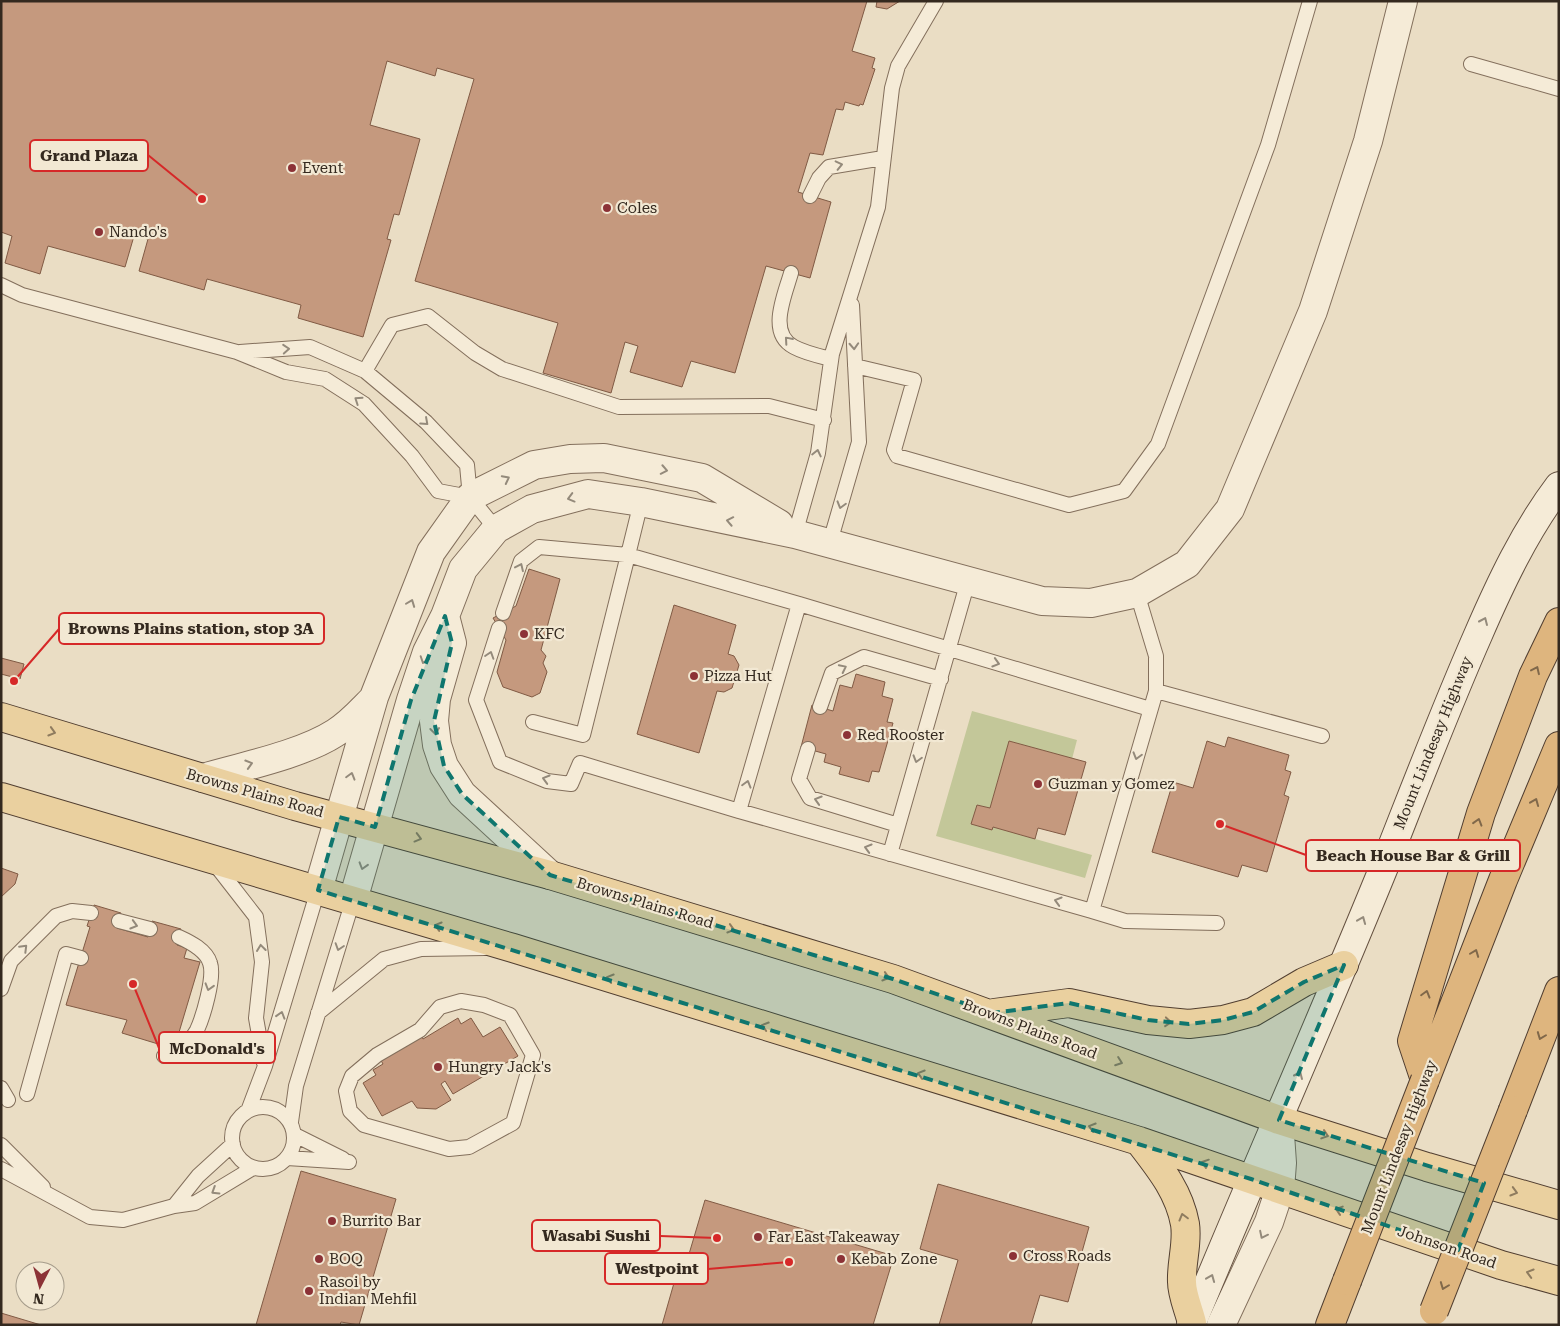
<svg xmlns="http://www.w3.org/2000/svg" width="1560" height="1326" viewBox="0 0 1560 1326" font-family="'Roboto Serif',serif">
<rect width="100%" height="100%" fill="#eaddc4"/>
<path fill="#c3c799" d="M 972,711 L 1077,740 L 1072,759 L 1009,741 L 990,808 L 977,805 L 971,824 L 992,830 L 993,827 L 1092,855 L 1085,878 L 936,836 Z"/>
<path fill="#c5997e" stroke="#805a44" d="M 1,1 L 867,1 L 852,51 L 875,58 L 872,68 L 875,69 L 863,105 L 860,104 L 859,106 L 845,102 L 843,110 L 836,109 L 823,155 L 810,153 L 798,192 L 831,202 L 810,278 L 766,266 L 735,373 L 691,361 L 682,387 L 630,372 L 638,346 L 625,342 L 611,393 L 543,373 L 558,323 L 415,281 L 474,79 L 437,68 L 435,76 L 387,61 L 370,125 L 420,139 L 399,215 L 394,214 L 387,239 L 391,240 L 363,337 L 298,318 L 301,305 L 207,279 L 204,290 L 139,271 L 148,239 L 134,236 L 125,267 L 48,246 L 40,274 L 5,263 L 12,236 L 1,232 Z
M 877,1 L 900,1 L 887,9 L 876,7 Z
M 529,569 L 560,579 L 541,650 L 546,656 L 543,663 L 547,672 L 540,693 L 532,697 L 503,687 L 497,672 L 506,640 L 493,618 L 516,606 Z
M 674,605 L 736,625 L 728,654 L 734,656 L 739,665 L 732,688 L 724,692 L 717,691 L 699,753 L 637,734 Z
M 1,658 L 24,664 L 20,679 L 1,674 Z
M 856,674 L 885,682 L 882,696 L 893,699 L 887,722 L 893,723 L 879,772 L 872,771 L 869,782 L 839,774 L 841,767 L 824,762 L 826,754 L 801,747 L 812,705 L 833,711 L 840,685 L 852,688 Z
M 1228,737 L 1289,755 L 1285,770 L 1291,772 L 1284,795 L 1289,797 L 1267,872 L 1242,865 L 1238,877 L 1152,852 L 1173,782 L 1193,788 L 1207,741 L 1225,747 Z
M 1009,741 L 1086,762 L 1065,835 L 1038,828 L 1035,839 L 993,827 L 992,830 L 971,824 L 977,805 L 990,808 Z
M 1,868 L 18,874 L 15,884 L 1,897 Z
M 94,905 L 121,913 L 117,928 L 148,937 L 152,921 L 181,929 L 177,945 L 187,948 L 184,958 L 200,962 L 177,1039 L 172,1037 L 168,1047 L 122,1033 L 127,1020 L 66,1005 L 90,927 L 87,926 Z
M 458,1018 L 461,1024 L 471,1018 L 483,1037 L 500,1027 L 518,1056 L 453,1094 L 445,1081 L 441,1084 L 451,1100 L 436,1109 L 417,1108 L 412,1101 L 382,1116 L 363,1083 L 376,1075 L 373,1070 L 383,1064 L 379,1057 L 420,1032 L 423,1039 Z
M 301,1171 L 396,1199 L 359,1325 L 341,1322 L 340,1325 L 256,1325 Z
M 938,1184 L 1089,1227 L 1068,1302 L 1040,1295 L 1031,1325 L 939,1325 L 958,1260 L 920,1249 Z
M 705,1200 L 894,1256 L 873,1325 L 662,1325 L 678,1269 L 684,1271 Z
M 1,1313 L 41,1325 L 1,1325 Z"/>
<g fill="none" stroke-linecap="round" stroke-linejoin="round">
<defs>
<path id="service" d="M 1471,64 L 1559,89
M 810,196 L 819,178 L 829,167 L 883,158
M 791,273 C 785,295 767,333 794,347 C 805,353 819,356 831,359
M 1,285 L 22,295 L 237,352 L 286,372 L 325,379 L 364,404 L 412,456 L 438,491 L 470,497
M 240,352 L 310,347 L 365,371 L 426,422 L 467,465 L 470,497 L 496,529
M 855,366 L 914,380 L 894,450 L 897,456 L 1069,505 L 1124,491 L 1158,444 L 1268,145 L 1310,1
M 365,371 L 392,325 L 428,316 L 475,353 L 502,369 L 619,407 L 769,406 L 824,420
M 641,502 L 628,555 L 799,604
M 795,534 L 818,453 L 832,354 L 878,207 L 892,88 L 898,66 L 936,1
M 830,542 L 859,442 L 852,305
M 1137,593 L 1156,656 L 1156,691 L 1092,911 L 739,811 L 799,604 L 1150,709
M 503,613 L 521,561 L 539,547 L 628,555 L 583,735 L 533,722
M 499,628 L 476,700 L 500,762 L 547,781 L 571,784 L 580,763 L 739,811
M 1156,691 L 1322,736
M 820,707 L 832,673 L 864,657 L 941,679
M 808,749 L 799,779 L 810,798 L 898,825
M 890,854 L 968,581
M 214,863 L 256,917 L 262,962 L 256,1018 L 264,1063
M 1092,911 L 1125,921 L 1217,923
M 119,921 L 150,929
M 1,989 L 11,961 L 56,916 L 72,911 L 91,913
M 461,1001 L 484,1005 L 510,1015 L 533,1055 L 513,1123 L 469,1147 L 449,1149 L 364,1125 L 350,1111 L 346,1091 L 352,1076 L 377,1055 L 420,1030 L 440,1007 Z
M 318,1013 L 384,959 L 421,949 L 485,948
M 164,1056 C 177,1051 190,1043 197,1030 C 203,1017 215,977 210,963 C 206,950 190,942 179,937
M 1,1088 L 8,1100
M 27,1094 L 66,954 L 81,958
M232 1138a31 31 0 1 1 62 0a31 31 0 1 1-62 0Z
M 248,1111 L 265,1066 L 318,890
M 291,1122 L 296,1086 L 353,900
M 295,1135 L 343,1159
M 1,1145 L 43,1187
M 287,1158 L 349,1162
M 1,1169 L 90,1217 L 123,1220 L 174,1206 L 195,1203 L 253,1168
M 174,1206 L 198,1176 L 233,1144"/>
<path id="tertiary" d="M 445,616 L 452,643 L 436,699 L 434,721 L 437,745 L 444,766 L 462,794 L 550,875
M 203,778 C 241,767 303,754 335,733 C 350,724 361,711 373,699
M 318,890 L 374,697 L 431,552 L 470,497 L 534,465 L 570,459 L 604,458 L 702,478 L 779,524
M 353,900 L 411,700 L 427,652 L 445,616 L 463,569 L 496,529 L 532,509 L 588,494 L 641,502 L 795,534 L 1042,601 L 1091,603 L 1137,593 L 1187,564 L 1230,509 L 1313,311 L 1368,141 L 1403,1
M 1221,1325 L 1269,1222 L 1280,1189 L 1282,1163 L 1279,1120"/>
<path id="secondary" d="M 1191,1325 C 1255,1170 1323,1017 1386,862 C 1416,786 1445,710 1478,635 C 1500,584 1525,531 1559,486"/>
<path id="primary" d="M 1,717 L 295,806 L 550,875 L 893,979 L 1279,1120 L 1427,1167 L 1559,1205
M 1,797 L 513,948 L 1139,1141 L 1501,1265 L 1559,1281
M 994,1013 L 1069,1003 L 1148,1020 L 1189,1024 L 1223,1020 L 1253,1012 L 1304,982 L 1344,965
M 1139,1141 C 1159,1167 1179,1191 1185,1224 C 1188,1243 1181,1263 1182,1282 C 1182,1295 1189,1310 1192,1323"/>
<path id="trunk" d="M 1425,1080 L 1412,1041 L 1481,813 L 1533,676 L 1559,622
M 1425,1080 L 1503,880 L 1559,746
M 1513,1110 L 1559,991
M 1330,1325 L 1347,1281"/>
</defs>
<use href="#service" stroke="#836f5c" stroke-width="16"/>
<use href="#tertiary" stroke="#836f5c" stroke-width="30"/>
<use href="#secondary" stroke="#655140" stroke-width="30"/>
<use href="#primary" stroke="#513e30" stroke-width="30"/>
<use href="#trunk" stroke="#513e30" stroke-width="30"/>
<use href="#service" stroke="#f5ebd7" stroke-width="14"/>
<use href="#tertiary" stroke="#f5ebd7" stroke-width="28"/>
<use href="#secondary" stroke="#f5ebd7" stroke-width="28"/>
<use href="#primary" stroke="#ead09f" stroke-width="28"/>
<use href="#trunk" stroke="#deb57e" stroke-width="28"/>
<defs>
<path id="trunk-bridge" d="M 1347,1281 L 1425,1080
M 1434,1311 L 1513,1110"/>
</defs>
<use href="#trunk-bridge" stroke="#513e30" stroke-width="30" stroke-linecap="butt"/>
<use href="#trunk-bridge" stroke="#deb57e" stroke-width="28"/>
</g>
<defs><path id="oneway-chevron" d="M-2-3.5L2.5 0L-2 3.5" fill="none" stroke-width="1.6" stroke-linecap="round" stroke-linejoin="round" transform="scale(1.25)"/></defs>
<g stroke="#948a7b">
<use href="#oneway-chevron" transform="translate(839 165) rotate(-13)"/>
<use href="#oneway-chevron" transform="translate(788 340) rotate(-131)"/>
<use href="#oneway-chevron" transform="translate(854 346) rotate(87)"/>
<use href="#oneway-chevron" transform="translate(286 349) rotate(-4)"/>
<use href="#oneway-chevron" transform="translate(358 400) rotate(-146)"/>
<use href="#oneway-chevron" transform="translate(425 422) rotate(42)"/>
<use href="#oneway-chevron" transform="translate(817 453) rotate(-77)"/>
<use href="#oneway-chevron" transform="translate(664 470) rotate(11)"/>
<use href="#oneway-chevron" transform="translate(506 479) rotate(-27)"/>
<use href="#oneway-chevron" transform="translate(571 498) rotate(165)"/>
<use href="#oneway-chevron" transform="translate(841 505) rotate(106)"/>
<use href="#oneway-chevron" transform="translate(730 521) rotate(-169)"/>
<use href="#oneway-chevron" transform="translate(520 567) rotate(-65)"/>
<use href="#oneway-chevron" transform="translate(411 603) rotate(-69)"/>
<use href="#oneway-chevron" transform="translate(1484 621) rotate(-66)"/>
<use href="#oneway-chevron" transform="translate(490 655) rotate(-72)"/>
<use href="#oneway-chevron" transform="translate(424 660) rotate(109)"/>
<use href="#oneway-chevron" transform="translate(996 663) rotate(17)"/>
<use href="#oneway-chevron" transform="translate(843 668) rotate(-26)"/>
<use href="#oneway-chevron" transform="translate(435 731) rotate(83)"/>
<use href="#oneway-chevron" transform="translate(1137 756) rotate(106)"/>
<use href="#oneway-chevron" transform="translate(917 759) rotate(106)"/>
<use href="#oneway-chevron" transform="translate(249 764) rotate(-17)"/>
<use href="#oneway-chevron" transform="translate(351 776) rotate(-74)"/>
<use href="#oneway-chevron" transform="translate(546 779) rotate(-164)"/>
<use href="#oneway-chevron" transform="translate(747 784) rotate(-74)"/>
<use href="#oneway-chevron" transform="translate(818 800) rotate(-163)"/>
<use href="#oneway-chevron" transform="translate(868 848) rotate(-164)"/>
<use href="#oneway-chevron" transform="translate(363 866) rotate(107)"/>
<use href="#oneway-chevron" transform="translate(1058 901) rotate(-164)"/>
<use href="#oneway-chevron" transform="translate(1362 920) rotate(-68)"/>
<use href="#oneway-chevron" transform="translate(134 925) rotate(16)"/>
<use href="#oneway-chevron" transform="translate(339 947) rotate(108)"/>
<use href="#oneway-chevron" transform="translate(24 948) rotate(-45)"/>
<use href="#oneway-chevron" transform="translate(261 948) rotate(-97)"/>
<use href="#oneway-chevron" transform="translate(209 987) rotate(107)"/>
<use href="#oneway-chevron" transform="translate(281 1015) rotate(-73)"/>
<use href="#oneway-chevron" transform="translate(1299 1075) rotate(-66)"/>
<use href="#oneway-chevron" transform="translate(215 1191) rotate(148)"/>
<use href="#oneway-chevron" transform="translate(1263 1235) rotate(116)"/>
<use href="#oneway-chevron" transform="translate(1211 1278) rotate(-68)"/>
</g>
<g stroke="#80684a">
<use href="#oneway-chevron" transform="translate(1536 670) rotate(-65)"/>
<use href="#oneway-chevron" transform="translate(1535 802) rotate(-68)"/>
<use href="#oneway-chevron" transform="translate(1478 822) rotate(-73)"/>
<use href="#oneway-chevron" transform="translate(1475 953) rotate(-69)"/>
<use href="#oneway-chevron" transform="translate(1426 994) rotate(-74)"/>
<use href="#oneway-chevron" transform="translate(1541 1036) rotate(111)"/>
<use href="#oneway-chevron" transform="translate(1444 1286) rotate(111)"/>
</g>
<g stroke="#8f7c5f">
<use href="#oneway-chevron" transform="translate(52 732) rotate(17)"/>
<use href="#oneway-chevron" transform="translate(418 838) rotate(15)"/>
<use href="#oneway-chevron" transform="translate(438 926) rotate(-164)"/>
<use href="#oneway-chevron" transform="translate(731 929) rotate(17)"/>
<use href="#oneway-chevron" transform="translate(886 977) rotate(17)"/>
<use href="#oneway-chevron" transform="translate(610 978) rotate(-163)"/>
<use href="#oneway-chevron" transform="translate(1168 1022) rotate(5)"/>
<use href="#oneway-chevron" transform="translate(765 1026) rotate(-163)"/>
<use href="#oneway-chevron" transform="translate(1119 1062) rotate(20)"/>
<use href="#oneway-chevron" transform="translate(921 1074) rotate(-163)"/>
<use href="#oneway-chevron" transform="translate(1092 1127) rotate(-163)"/>
<use href="#oneway-chevron" transform="translate(1325 1135) rotate(18)"/>
<use href="#oneway-chevron" transform="translate(1205 1163) rotate(-161)"/>
<use href="#oneway-chevron" transform="translate(1514 1192) rotate(16)"/>
<use href="#oneway-chevron" transform="translate(1339 1210) rotate(-162)"/>
<use href="#oneway-chevron" transform="translate(1183 1217) rotate(-105)"/>
<use href="#oneway-chevron" transform="translate(1530 1273) rotate(-164)"/>
</g>
<path fill="#0f766e" fill-opacity="0.2" stroke="#0f766e" stroke-width="4" stroke-dasharray="10 6" stroke-linejoin="round" d="M 445,616 L 452,643 L 434,721 L 444,766 L 462,794 L 550,875 L 893,979 L 992,1013 L 1069,1003 L 1148,1020 L 1189,1024 L 1223,1020 L 1253,1012 L 1304,982 L 1344,965 L 1279,1120 L 1484,1183 L 1458,1250 L 1251,1179 L 318,890 L 339,817 L 375,827 L 411,700 Z"/>
<g fill="#8c3236" stroke="#f2e8d3" stroke-width="2">
<circle cx="292" cy="168" r="5"/>
<circle cx="607" cy="208" r="5"/>
<circle cx="99" cy="232" r="5"/>
<circle cx="524" cy="634" r="5"/>
<circle cx="694" cy="676" r="5"/>
<circle cx="847" cy="735" r="5"/>
<circle cx="1038" cy="784" r="5"/>
<circle cx="438" cy="1067" r="5"/>
<circle cx="332" cy="1221" r="5"/>
<circle cx="758" cy="1237" r="5"/>
<circle cx="1013" cy="1256" r="5"/>
<circle cx="319" cy="1259" r="5"/>
<circle cx="841" cy="1259" r="5"/>
<circle cx="309" cy="1291" r="5"/>
</g>
<g text-anchor="middle" stroke-width="4.5" stroke-linejoin="round" paint-order="stroke">
<g font-size="15" fill="#34291f" stroke="#f2e8d3" text-anchor="start">
<text x="302" y="173">Event</text>
<text x="617" y="213">Coles</text>
<text x="109" y="237">Nando's</text>
<text x="534" y="639">KFC</text>
<text x="704" y="681">Pizza Hut</text>
<text x="857" y="740">Red Rooster</text>
<text x="1048" y="789">Guzman y Gomez</text>
<text x="448" y="1072">Hungry Jack's</text>
<text x="342" y="1226">Burrito Bar</text>
<text x="768" y="1242">Far East Takeaway</text>
<text x="1023" y="1261">Cross Roads</text>
<text x="329" y="1264">BOQ</text>
<text x="851" y="1264">Kebab Zone</text>
<text x="319" y="1287">Rasoi by<tspan x="319" dy="17">Indian Mehfil</tspan></text>
</g>
<g font-size="15" fill="#34291f" stroke="#f2e8d3">
<text transform="translate(1433 743) rotate(-68)" y="5">Mount Lindesay Highway</text>
<text transform="translate(255 793) rotate(16)" y="5">Browns Plains Road</text>
<text transform="translate(645 903) rotate(17)" y="5">Browns Plains Road</text>
<text transform="translate(1030 1029) rotate(21)" y="5">Browns Plains Road</text>
<text transform="translate(1399 1147) rotate(-69)" y="5">Mount Lindesay Highway</text>
<text transform="translate(1447 1247) rotate(19)" y="5">Johnson Road</text>
</g>
</g>
<path fill="none" stroke="#d62828" stroke-width="2" d="M202 199L148 155M14 681L59 629M1220 824L1306 855M133 984L159 1048M717 1238L660 1236M789 1262L708 1269"/>
<g fill="#d62828" stroke="#f2e8d3" stroke-width="2">
<circle cx="202" cy="199" r="5"/>
<circle cx="14" cy="681" r="5"/>
<circle cx="1220" cy="824" r="5"/>
<circle cx="133" cy="984" r="5"/>
<circle cx="717" cy="1238" r="5"/>
<circle cx="789" cy="1262" r="5"/>
</g>
<g fill="#f2e8d3" stroke="#d62828" stroke-width="2">
<rect x="30" y="140" width="118" height="31" rx="5"/>
<rect x="59" y="613" width="265" height="31" rx="5"/>
<rect x="1306" y="840" width="214" height="31" rx="5"/>
<rect x="159" y="1032" width="116" height="31" rx="5"/>
<rect x="532" y="1220" width="128" height="31" rx="5"/>
<rect x="605" y="1253" width="103" height="31" rx="5"/>
</g>
<g font-size="16" text-anchor="middle" font-weight="bold" fill="#34291f">
<text x="89" y="161">Grand Plaza</text>
<text x="191" y="634">Browns Plains station, stop 3A</text>
<text x="1413" y="861">Beach House Bar &amp; Grill</text>
<text x="217" y="1054">McDonald's</text>
<text x="596" y="1241">Wasabi Sushi</text>
<text x="657" y="1274">Westpoint</text>
</g>
<rect width="1560" height="1326" fill="none" stroke="#34291f" stroke-width="5"/>
<g transform="translate(40 1286) rotate(186)"><circle r="24" fill="#f2e8d3" stroke="#a69c8b"/>
<path d="M0-4L9 19L0 12L-9 19Z" fill="#8c3236"/>
<text y="-8" font-size="14" font-weight="bold" text-anchor="middle" fill="#34291f">N</text>
</g>
</svg>
